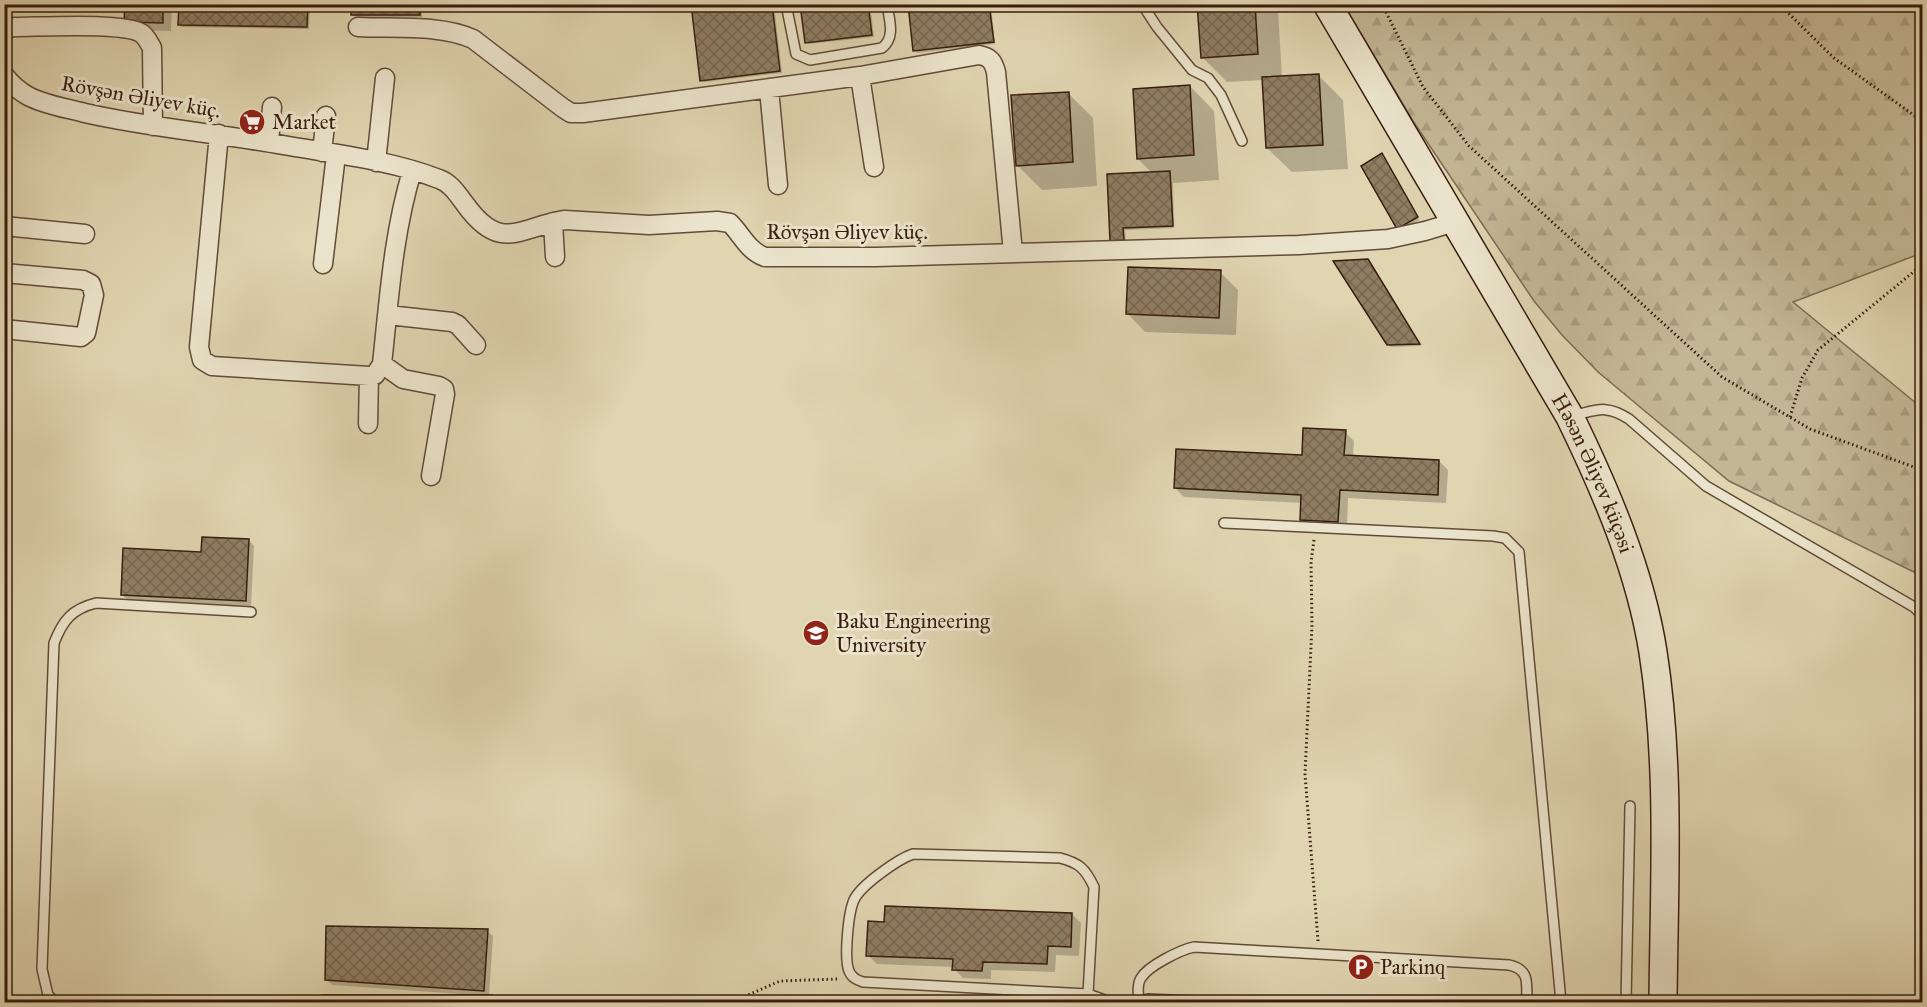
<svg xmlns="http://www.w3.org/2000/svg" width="1927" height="1007" viewBox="0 0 1927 1007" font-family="'IM FELL Great Primer',serif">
<defs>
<pattern id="forest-firs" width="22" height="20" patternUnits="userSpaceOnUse" patternTransform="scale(1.5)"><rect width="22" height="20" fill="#c3b695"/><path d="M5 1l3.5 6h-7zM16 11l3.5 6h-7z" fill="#a89c7f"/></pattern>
<pattern id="building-cross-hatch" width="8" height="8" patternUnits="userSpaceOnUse" patternTransform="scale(1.5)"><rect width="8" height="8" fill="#8f7d63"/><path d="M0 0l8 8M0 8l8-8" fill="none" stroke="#766650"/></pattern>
</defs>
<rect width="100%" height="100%" fill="#e0d5b1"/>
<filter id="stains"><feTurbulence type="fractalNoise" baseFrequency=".00333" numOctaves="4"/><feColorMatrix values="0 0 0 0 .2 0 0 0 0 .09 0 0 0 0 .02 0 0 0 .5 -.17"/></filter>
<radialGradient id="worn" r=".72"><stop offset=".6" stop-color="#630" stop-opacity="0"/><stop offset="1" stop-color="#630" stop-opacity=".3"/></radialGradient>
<path fill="url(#forest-firs)" stroke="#7e6a52" stroke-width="1.5" d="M 1344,5 L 1922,5 L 1922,253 L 1793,302 L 1922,408 L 1922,576 L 1729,481 L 1598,372 L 1562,335 L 1534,301 L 1413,121 Z"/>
<path fill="#0003" d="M 126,4 L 172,4 L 171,31 L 135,30 Z
M 180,4 L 310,4 L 309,29 L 182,27 L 180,24 Z
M 353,4 L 422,4 L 422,17 L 355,17 L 353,14 Z
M 693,4 L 774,4 L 782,73 L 704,82 L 702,80 Z
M 802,4 L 870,4 L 874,37 L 809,44 L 806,42 Z
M 910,4 L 991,4 L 995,44 L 917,53 L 915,51 Z
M 1199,4 L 1273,4 L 1278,10 L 1282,78 L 1318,75 L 1343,100 L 1348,169 L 1292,172 L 1267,148 L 1263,80 L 1227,82 L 1202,57 Z
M 1190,86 L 1214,111 L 1219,180 L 1173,183 L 1174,228 L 1125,230 L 1126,242 L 1114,242 L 1111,240 L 1153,174 L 1138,159 Z
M 1068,93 L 1093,118 L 1097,186 L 1042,190 L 1017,165 Z
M 1384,158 L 1419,220 L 1400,231 Z
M 1370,263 L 1421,346 L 1391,347 L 1389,345 Z
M 1220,272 L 1238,290 L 1236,335 L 1145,332 L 1128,314 Z
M 1345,432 L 1354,441 L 1353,457 L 1439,461 L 1448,470 L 1446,503 L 1348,498 L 1347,530 L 1310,529 L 1301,520 L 1302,503 L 1184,497 L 1175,488 L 1303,457 Z
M 249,540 L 254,546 L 251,606 L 128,600 L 122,595 Z
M 1072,914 L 1081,923 L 1079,956 L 1056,955 L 1055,972 L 991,970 L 991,979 L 963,978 L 954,969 L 954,967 L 877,964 L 868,955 L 886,924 Z
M 487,931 L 493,936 L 489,996 L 332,985 L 326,979 Z
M 1585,1000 L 1600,1000 L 1603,1002 L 1585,1002 Z"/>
<path fill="url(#building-cross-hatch)" stroke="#381d0e" stroke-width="1.5" d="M 125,4 L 163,4 L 163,23 L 124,22 Z
M 179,4 L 308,4 L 307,27 L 178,25 Z
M 351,4 L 420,4 L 420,15 L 351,15 Z
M 691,4 L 772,4 L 780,71 L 700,81 Z
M 800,4 L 868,4 L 872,35 L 805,43 Z
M 908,4 L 989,4 L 994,42 L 913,51 Z
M 1197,4 L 1255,4 L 1258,54 L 1201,58 Z
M 1319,74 L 1323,145 L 1266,148 L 1262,77 Z
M 1190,85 L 1194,155 L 1137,159 L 1133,89 Z
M 1069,92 L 1073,162 L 1016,166 L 1011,95 Z
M 1382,153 L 1418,217 L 1397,229 L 1361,166 Z
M 1170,171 L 1173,226 L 1123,228 L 1124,240 L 1110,241 L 1107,174 Z
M 1368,259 L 1420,344 L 1387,345 L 1333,261 Z
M 1128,267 L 1221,270 L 1219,318 L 1126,314 Z
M 1303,428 L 1346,430 L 1344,455 L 1439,460 L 1438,495 L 1340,490 L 1338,522 L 1300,520 L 1301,495 L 1174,488 L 1176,449 L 1302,455 Z
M 202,537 L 249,539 L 246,601 L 121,595 L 123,548 L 201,552 Z
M 885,906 L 1072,913 L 1071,947 L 1048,946 L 1047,964 L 983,962 L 982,971 L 952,970 L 953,959 L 866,956 L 868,921 L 884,922 Z
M 326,926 L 488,929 L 484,991 L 325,980 Z"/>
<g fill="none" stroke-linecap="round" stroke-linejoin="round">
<defs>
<path id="service" d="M 786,4 L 796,54 L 810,60 L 882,48 C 896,37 889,20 887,4
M 1142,4 L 1157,27 L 1192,70 L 1208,78 L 1221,95 L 1242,141
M 1572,416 C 1597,410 1606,404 1629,419 L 1706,486 L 1890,593 L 1914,607 L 1922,615
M 1224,523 L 1493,536 L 1505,538 L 1519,552 L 1561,1002
M 1088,994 L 1094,887 C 1085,868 1079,863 1060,858 L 913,854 C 898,859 863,884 855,898 C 848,910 844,959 849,971 C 852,978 857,980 863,982 L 1088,994 L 1110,1002
M 323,1000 L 491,1000
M 1139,1001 C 1138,994 1137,984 1141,978 C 1148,966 1180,950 1194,947 L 1509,965 C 1531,970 1526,984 1527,1002
M 55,1002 L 48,995 L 42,969 L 54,643 C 63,620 72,609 96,603 L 251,612
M 1136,1002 L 1148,999 L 1214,1002
M 1626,1002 L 1630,806"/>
<path id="minor" d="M 358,27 C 394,29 440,24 473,39 L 563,108 L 571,113 L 583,113 L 860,76 L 979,55 C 990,57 993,61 996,72 L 1013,253
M 4,29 L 15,27 C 40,27 123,22 141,33 C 146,36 149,43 152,48 L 153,126
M 4,75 C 11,84 19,91 28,96 C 45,105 66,108 85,113 C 150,128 217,133 283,145 C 335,154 390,160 439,179 C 451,183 458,195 465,204 C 501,254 519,227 565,220 L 649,225 L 717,221 L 730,223 C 742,235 748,251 765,257 L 876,257 L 1299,245 L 1388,239 L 1425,231 L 1455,222
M 860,76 L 874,167
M 769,89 L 778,185
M 219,134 L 199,347 L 202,360 L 212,366 L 369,376 L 375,375 L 382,364 C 389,300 393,234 412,171
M 269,142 L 272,107
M 322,152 L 326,116
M 376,162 L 385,78
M 553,222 L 555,257
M 4,226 L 85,234
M 323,264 L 336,155
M 4,273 L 83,280 L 91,284 L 94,295 L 86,333 L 81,337 L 4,329
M 388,315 L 452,322 L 458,325 L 476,345
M 382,364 L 403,379 L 439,386 L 444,389 L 445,394 L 431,476
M 368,424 L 369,376"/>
<g id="secondary">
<path id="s1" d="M 1327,4 L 1570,417 C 1606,491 1640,570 1653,652 C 1671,768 1664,886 1663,1002"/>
</g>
</defs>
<use href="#service" stroke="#624b37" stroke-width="12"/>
<use href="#minor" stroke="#624b37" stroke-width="21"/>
<use href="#secondary" stroke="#381d0e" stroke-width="30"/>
<path stroke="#381d0e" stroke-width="3" stroke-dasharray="1.5 3" stroke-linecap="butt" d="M 1382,4 L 1423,87 L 1469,146 L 1722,377 L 1810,429 L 1922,470
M 1779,4 L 1834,58 L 1922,121
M 1790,417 L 1802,378 L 1818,350 L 1922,265
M 1314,540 L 1311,562 L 1312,625 L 1305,774 L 1318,941
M 504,1001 L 547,1002
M 732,1002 L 780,981 L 838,979"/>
<use href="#service" stroke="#ebe4cc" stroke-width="9"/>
<use href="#minor" stroke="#ebe4cc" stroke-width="18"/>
<use href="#secondary" stroke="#ebe4cc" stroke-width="27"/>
</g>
<defs>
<symbol id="supermarket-disc" viewBox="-11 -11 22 22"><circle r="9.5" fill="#8f2418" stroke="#ebe4cc"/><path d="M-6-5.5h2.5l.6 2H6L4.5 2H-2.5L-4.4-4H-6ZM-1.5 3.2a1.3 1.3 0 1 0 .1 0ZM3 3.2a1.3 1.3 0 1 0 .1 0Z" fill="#fff"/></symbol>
<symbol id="university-disc" viewBox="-11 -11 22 22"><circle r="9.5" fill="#8f2418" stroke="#ebe4cc"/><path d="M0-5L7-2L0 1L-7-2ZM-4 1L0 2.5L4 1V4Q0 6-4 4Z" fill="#fff"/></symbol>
<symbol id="parking-disc" viewBox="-11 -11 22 22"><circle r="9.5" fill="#8f2418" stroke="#ebe4cc"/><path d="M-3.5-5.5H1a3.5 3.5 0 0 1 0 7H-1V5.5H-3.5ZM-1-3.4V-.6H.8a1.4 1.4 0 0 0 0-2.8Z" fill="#fff"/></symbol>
</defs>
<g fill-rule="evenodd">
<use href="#supermarket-disc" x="237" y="107" width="30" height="30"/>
<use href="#university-disc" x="801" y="618" width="30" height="30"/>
<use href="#parking-disc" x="1346" y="952" width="30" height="30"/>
</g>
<g text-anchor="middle" stroke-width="6" stroke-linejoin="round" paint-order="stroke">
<g font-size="21" fill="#381d0e" stroke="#ebe4cc">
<text transform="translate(141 97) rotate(10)" y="7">Rövşən Əliyev küç.</text>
<text x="847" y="239">Rövşən Əliyev küç.</text>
<text dy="7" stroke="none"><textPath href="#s1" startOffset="540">Həsən Əliyev küçəsi</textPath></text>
</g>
<g font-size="21" fill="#381d0e" stroke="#ebe4cc" text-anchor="start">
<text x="272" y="129">Market</text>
<text x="836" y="628">Baku Engineering<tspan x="836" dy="24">University</tspan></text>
<text x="1380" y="974">Parkinq</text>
</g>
</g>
<rect width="1927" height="1007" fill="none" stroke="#e0d5b1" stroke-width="24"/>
<rect x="6" y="6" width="1915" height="995" fill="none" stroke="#381d0e" stroke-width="3"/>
<rect x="12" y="12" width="1903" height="983" fill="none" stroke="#381d0e" stroke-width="1.5"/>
<rect width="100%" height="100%" filter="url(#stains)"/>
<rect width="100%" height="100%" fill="url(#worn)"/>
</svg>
